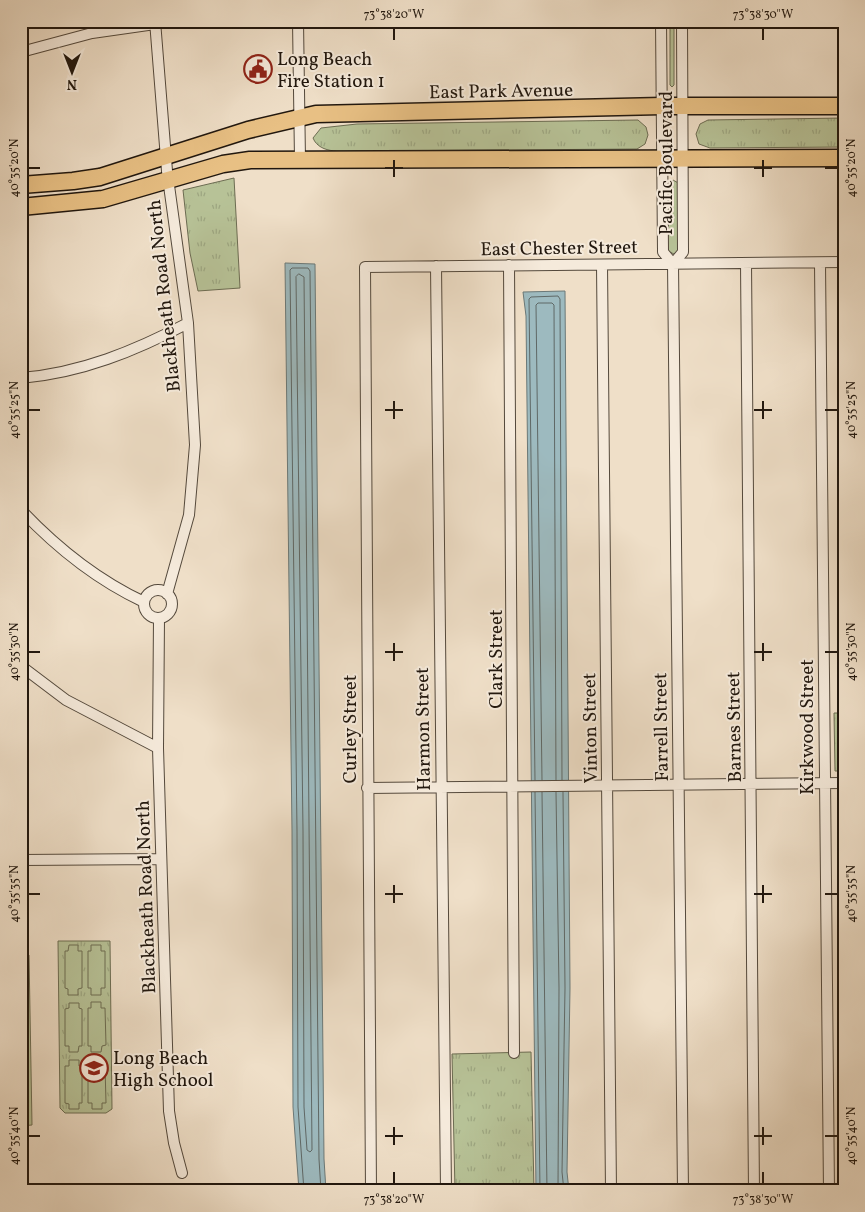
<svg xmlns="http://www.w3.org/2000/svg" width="865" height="1212" viewBox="0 0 865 1212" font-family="Vollkorn,serif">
<defs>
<pattern id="grass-tufts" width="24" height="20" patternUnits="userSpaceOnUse" patternTransform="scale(1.25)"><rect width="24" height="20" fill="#b7c297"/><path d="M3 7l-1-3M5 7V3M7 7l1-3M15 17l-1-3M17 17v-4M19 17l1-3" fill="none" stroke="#9da681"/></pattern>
</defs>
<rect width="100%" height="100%" fill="#efdfc8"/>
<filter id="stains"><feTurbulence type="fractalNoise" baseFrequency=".004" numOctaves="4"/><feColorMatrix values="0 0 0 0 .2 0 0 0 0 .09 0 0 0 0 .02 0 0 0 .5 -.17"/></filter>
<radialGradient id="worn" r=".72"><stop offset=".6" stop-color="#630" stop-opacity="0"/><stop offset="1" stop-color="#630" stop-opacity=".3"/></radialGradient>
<path fill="url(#grass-tufts)" stroke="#6c6c52" d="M 670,21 L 674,21 L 674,85 L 672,87 L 670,85 Z
M 844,118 L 844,147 L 710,148 L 699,144 L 696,134 L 700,124 L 708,120 Z
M 638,120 L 646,127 L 648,135 L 645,144 L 637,149 L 360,151 C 345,151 320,155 313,138 L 321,128 L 357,124 Z
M 234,178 L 240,288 L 198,291 L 190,253 L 183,190 Z
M 673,180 L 680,184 L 678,253 L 674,254 L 668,251 L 667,186 Z
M 834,713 L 844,713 L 844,771 L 835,771 Z
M 58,941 L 110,941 L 112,1109 L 106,1113 L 65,1113 L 60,1108 Z
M 531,1052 L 534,1191 L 455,1191 L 452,1054 Z"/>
<path fill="#b7c297" stroke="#6c6c52" d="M 69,945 L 78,945 L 78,951 L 82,951 L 82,988 L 78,989 L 78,995 L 68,995 L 68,989 L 65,988 L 65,951 L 68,951 Z
M 91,945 L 101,945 L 101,951 L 105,951 L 105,988 L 101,988 L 101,995 L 91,995 L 91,988 L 88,988 L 88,951 L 91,951 Z
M 21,955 L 29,955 L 32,1125 L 21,1126 Z
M 91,1002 L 101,1002 L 101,1008 L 105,1008 L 106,1045 L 102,1046 L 101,1052 L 91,1052 L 91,1046 L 88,1046 L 88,1008 L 91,1008 Z
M 69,1003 L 79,1003 L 79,1008 L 82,1009 L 82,1046 L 79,1046 L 78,1052 L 69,1052 L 69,1046 L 65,1046 L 65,1009 L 69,1008 Z
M 92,1059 L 102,1059 L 102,1066 L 105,1066 L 106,1103 L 102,1103 L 102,1109 L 92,1109 L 92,1103 L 88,1103 L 88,1066 L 92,1066 Z
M 69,1060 L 79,1060 L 79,1066 L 82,1066 L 82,1103 L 79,1103 L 79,1109 L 69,1109 L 69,1104 L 65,1103 L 65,1066 L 69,1066 Z"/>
<path fill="#9dbabf" stroke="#6b7978" d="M 285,263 L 315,264 L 324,1159 L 326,1191 L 299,1191 L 293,1107 L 292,831 Z
M 565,291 L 570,988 L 567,1172 L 569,1191 L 536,1191 L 526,316 L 523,292 Z"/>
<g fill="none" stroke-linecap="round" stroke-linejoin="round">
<path stroke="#5f6866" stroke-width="1" d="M 299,274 L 304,277 L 312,1150 L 310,1152 L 307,1150 L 304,1107 L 303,831 L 296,277 Z
M 535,780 L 529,299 L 531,297 L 558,296 L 560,299 L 562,780
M 542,780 L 536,305 L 538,303 L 552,303 L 554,305 L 556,780
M 535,792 L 540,1191
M 542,792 L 547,1191
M 556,792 L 559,988 L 558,1191
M 563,792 L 565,988 L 562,1172 L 564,1191
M 304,1191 L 298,1107 L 297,831 L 290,270 L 292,268 L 308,268 L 310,271 L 319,1159 L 321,1191"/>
<defs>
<path id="minor" d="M 155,21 L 167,171 L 188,323 L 195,445 L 189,515 L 167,594
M 298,21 L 300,160
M 661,21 L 663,252 L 673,264
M 21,52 L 92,33 L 155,24
M 746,263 L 754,1191
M 820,263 L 829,1191
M 673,264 L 683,1191
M 673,264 L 683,252 L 682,21
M 509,265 L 514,1053
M 602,265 L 611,1191
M 436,266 L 446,1191
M 21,378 C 81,373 135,351 188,323
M 21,510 C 56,547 97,580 144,602
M144 604a14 14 0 1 1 28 0a14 14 0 1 1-28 0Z
M 159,618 L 158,748 L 169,1111 L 174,1143 L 182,1173
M 21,666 L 66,700 L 158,748
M 367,788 L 844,783
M 21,860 L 161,859
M 371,1191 L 365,267 L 844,262"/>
<path id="trunk" d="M 21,185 L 73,181 L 100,177 L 248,130 L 316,114 L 662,106 L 844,106
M 21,207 L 103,199 L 223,164 L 250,160 L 844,158"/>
</defs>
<use href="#minor" stroke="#54493c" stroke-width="12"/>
<use href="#trunk" stroke="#21170e" stroke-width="19"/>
<use href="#minor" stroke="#f5eadb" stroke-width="10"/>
<use href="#trunk" stroke="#e8c084" stroke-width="16"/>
</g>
<path fill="none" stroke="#21170e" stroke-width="2" d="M 394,28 L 394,40M 763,28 L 763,40M 394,160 L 394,177M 763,160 L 763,177M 28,168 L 40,168M 385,168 L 403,168M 754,168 L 772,168M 825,168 L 838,168M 394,401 L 394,419M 763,401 L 763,419M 28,410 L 40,410M 385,410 L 403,410M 754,410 L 772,410M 825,410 L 838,410M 394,643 L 394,661M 763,643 L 763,661M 28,652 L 40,652M 385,652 L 403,652M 754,652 L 772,652M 825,652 L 838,652M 394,885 L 394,903M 763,885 L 763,903M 28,894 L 40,894M 385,894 L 403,894M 754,894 L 772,894M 825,894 L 838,894M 394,1127 L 394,1145M 763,1127 L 763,1145M 28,1136 L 40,1136M 385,1136 L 403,1136M 754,1136 L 772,1136M 825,1136 L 838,1136M 394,1172 L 394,1184M 763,1172 L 763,1184"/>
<defs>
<symbol id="civic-ring" viewBox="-11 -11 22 22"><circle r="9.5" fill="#f5eadb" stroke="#8f2418" stroke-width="1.5"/><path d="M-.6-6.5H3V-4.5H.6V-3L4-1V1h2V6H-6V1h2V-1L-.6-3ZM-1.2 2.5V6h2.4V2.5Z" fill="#8f2418"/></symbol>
<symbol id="school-ring" viewBox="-11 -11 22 22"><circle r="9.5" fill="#f5eadb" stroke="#8f2418" stroke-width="1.5"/><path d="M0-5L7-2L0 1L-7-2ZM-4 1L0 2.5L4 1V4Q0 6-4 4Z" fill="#8f2418"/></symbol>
</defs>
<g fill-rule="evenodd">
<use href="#civic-ring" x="242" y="53" width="32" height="32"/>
<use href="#school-ring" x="78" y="1052" width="32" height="32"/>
</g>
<g text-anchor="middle" stroke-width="4" stroke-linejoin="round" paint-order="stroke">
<g font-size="19" fill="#21170e" stroke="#f5eadb" text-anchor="start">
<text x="277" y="65">Long Beach<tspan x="277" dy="22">Fire Station 1</tspan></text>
<text x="113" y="1064">Long Beach<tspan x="113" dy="22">High School</tspan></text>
</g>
<g font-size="19" fill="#21170e" stroke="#f5eadb">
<text transform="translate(501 90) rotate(-1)" y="7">East Park Avenue</text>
<text transform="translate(665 163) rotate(-90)" y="7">Pacific Boulevard</text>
<text transform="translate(559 247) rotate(-1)" y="7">East Chester Street</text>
<text transform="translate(163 296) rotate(-96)" y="7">Blackheath Road North</text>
<text transform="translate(495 659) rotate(-90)" y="7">Clark Street</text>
<text transform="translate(660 727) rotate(-91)" y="7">Farrell Street</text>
<text transform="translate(733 727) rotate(-91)" y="7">Barnes Street</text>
<text transform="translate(806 727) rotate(-90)" y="7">Kirkwood Street</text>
<text transform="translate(589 728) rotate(-91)" y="7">Vinton Street</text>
<text transform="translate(349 729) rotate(-90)" y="7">Curley Street</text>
<text transform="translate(422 729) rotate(-91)" y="7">Harmon Street</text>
<text transform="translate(145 897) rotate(-92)" y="7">Blackheath Road North</text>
</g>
</g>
<rect width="865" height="1212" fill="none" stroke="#efdfc8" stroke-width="55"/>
<g transform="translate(72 72) rotate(180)" stroke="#f5eadb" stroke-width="4" paint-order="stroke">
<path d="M0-4L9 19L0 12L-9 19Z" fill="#21170e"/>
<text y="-8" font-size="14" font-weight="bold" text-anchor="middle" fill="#21170e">N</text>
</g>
<rect x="28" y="28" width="810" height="1156" fill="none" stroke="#21170e" stroke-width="2"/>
<g font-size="12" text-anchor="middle" fill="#21170e">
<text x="394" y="18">73°38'20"W</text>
<text x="763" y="18">73°38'30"W</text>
<text transform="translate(851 168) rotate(-90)" y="4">40°35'20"N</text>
<text transform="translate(14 168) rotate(-90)" y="4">40°35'20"N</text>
<text transform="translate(851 410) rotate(-90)" y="4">40°35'25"N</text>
<text transform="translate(14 410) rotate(-90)" y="4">40°35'25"N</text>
<text transform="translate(851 652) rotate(-90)" y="4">40°35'30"N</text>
<text transform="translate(14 652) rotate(-90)" y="4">40°35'30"N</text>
<text transform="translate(851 894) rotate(-90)" y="4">40°35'35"N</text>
<text transform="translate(14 894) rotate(-90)" y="4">40°35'35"N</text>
<text transform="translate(14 1136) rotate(-90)" y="4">40°35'40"N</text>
<text transform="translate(851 1136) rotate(-90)" y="4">40°35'40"N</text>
<text x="394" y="1203">73°38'20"W</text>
<text x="763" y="1203">73°38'30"W</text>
</g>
<rect width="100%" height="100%" filter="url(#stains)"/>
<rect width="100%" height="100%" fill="url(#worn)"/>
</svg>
